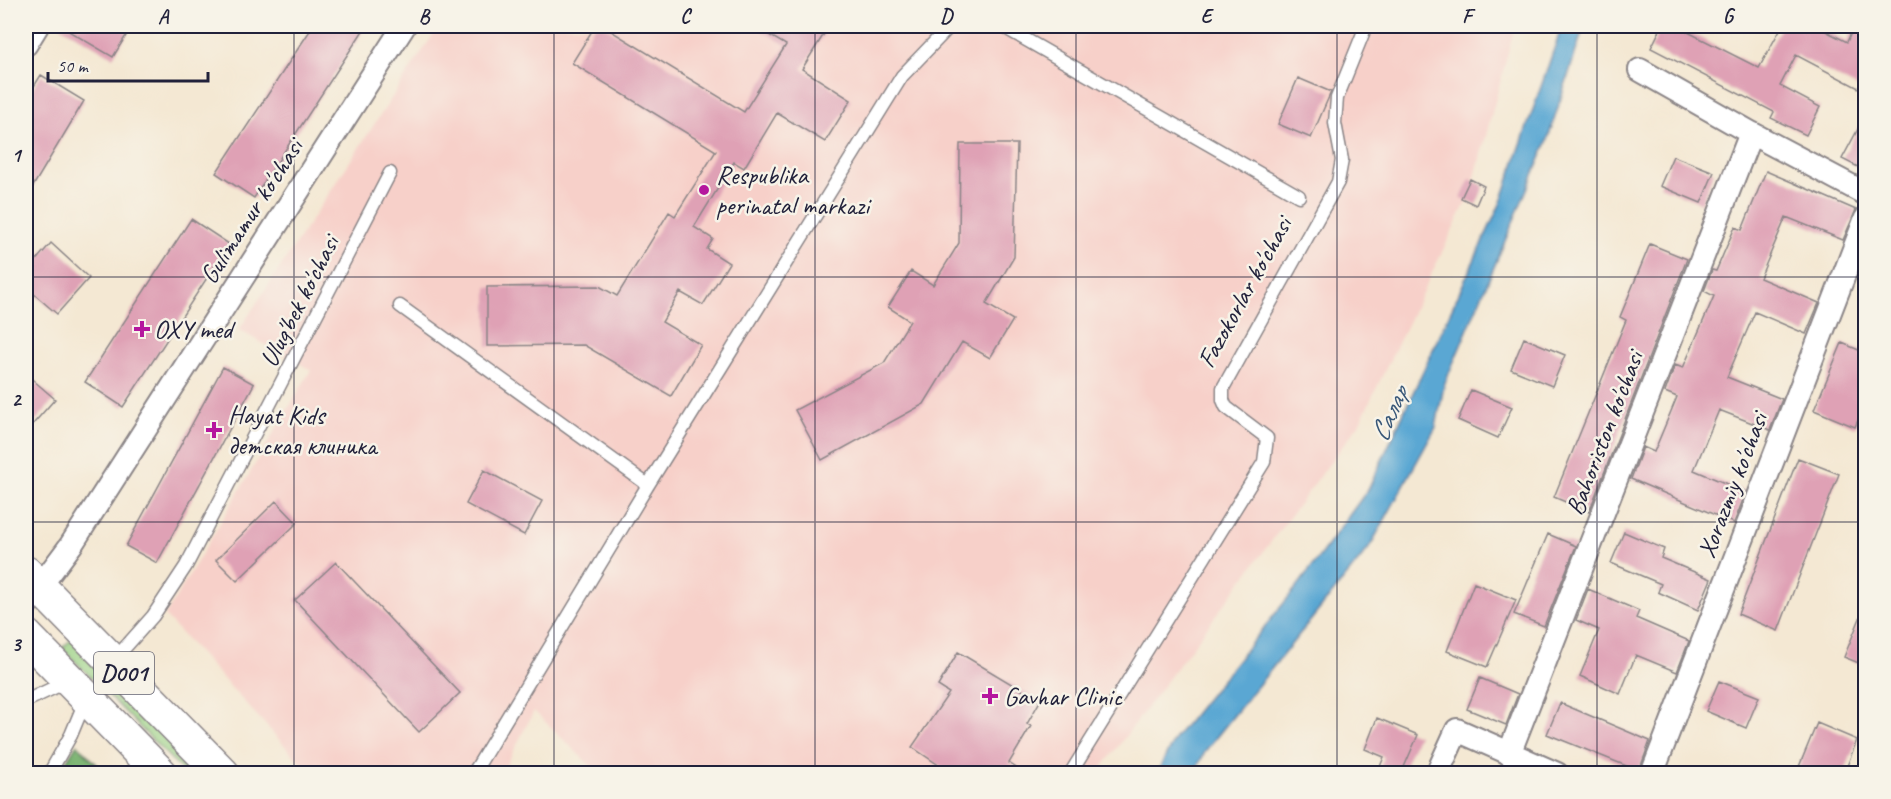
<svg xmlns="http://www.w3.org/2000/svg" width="1891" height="799" viewBox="0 0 1891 799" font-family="Caveat,sans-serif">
<rect width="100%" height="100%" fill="#f7f3e8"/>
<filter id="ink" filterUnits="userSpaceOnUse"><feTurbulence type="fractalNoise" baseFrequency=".0167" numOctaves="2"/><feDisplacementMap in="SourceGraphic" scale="12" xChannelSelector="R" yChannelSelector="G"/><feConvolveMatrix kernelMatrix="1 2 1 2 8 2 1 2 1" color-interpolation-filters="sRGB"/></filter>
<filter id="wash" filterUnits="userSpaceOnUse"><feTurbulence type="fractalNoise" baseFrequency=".008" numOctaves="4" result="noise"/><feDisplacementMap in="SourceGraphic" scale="24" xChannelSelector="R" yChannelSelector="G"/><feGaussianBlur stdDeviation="1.35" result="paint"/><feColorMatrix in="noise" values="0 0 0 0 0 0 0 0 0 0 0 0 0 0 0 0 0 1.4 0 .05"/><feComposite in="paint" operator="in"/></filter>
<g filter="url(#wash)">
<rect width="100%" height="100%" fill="#f4e8d3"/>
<path fill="#f7d0c9" d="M 439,26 L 1515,26 L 1471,192 L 1359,424 L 1098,773 L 598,773 L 534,711 L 502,773 L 446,773 L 433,766 L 428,773 L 310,773 L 165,616 L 311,370 L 239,330 Z"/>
<path fill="#9ad285" stroke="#5e7a60" stroke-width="1.5" d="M 73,638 L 206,773 L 185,773 L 62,648 Z"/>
<path fill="#7bb472" stroke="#4e6b56" stroke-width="1.5" d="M 77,744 L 105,773 L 59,773 Z"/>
<path fill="#5aa7d3" stroke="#3e6487" stroke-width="1.5" d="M 1562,26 L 1584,26 L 1547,142 L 1444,385 L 1436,427 L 1369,548 L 1206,750 L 1194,773 L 1157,773 L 1175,738 L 1300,583 L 1369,488 L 1501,202 Z"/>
<g id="blocks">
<path fill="#dfa1b5" d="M 60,26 L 132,26 L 113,57 Z
M 313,26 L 366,26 L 254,198 L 216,173 Z
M 595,26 L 603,26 L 744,112 L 786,45 L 754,26 L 829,26 L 802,69 L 851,100 L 825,142 L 777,113 L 744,168 L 734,162 L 694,227 L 713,239 L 707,249 L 729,263 L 703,305 L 680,292 L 662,322 L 701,345 L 671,396 L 584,345 L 487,346 L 487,287 L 599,286 L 617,296 L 669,212 L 675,216 L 716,151 L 572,63 Z
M 1662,26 L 1676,26 L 1759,68 L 1782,26 L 1816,26 L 1847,42 L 1854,26 L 1866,26 L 1866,92 L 1796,55 L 1780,86 L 1820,107 L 1806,135 L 1771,118 L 1774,112 L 1651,48 Z
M 41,75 L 84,101 L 26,198 L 26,99 Z
M 1298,78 L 1331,92 L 1311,138 L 1278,124 Z
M 1866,114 L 1866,171 L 1842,159 Z
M 960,144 L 1017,144 L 1014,257 L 986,304 L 1013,320 L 990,358 L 962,342 L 924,404 L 822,460 L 795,410 L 884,363 L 910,321 L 888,307 L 911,271 L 933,285 L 959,243 Z
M 1673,156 L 1714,172 L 1701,203 L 1660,186 Z
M 1766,171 L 1856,210 L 1843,240 L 1786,217 L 1760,278 L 1819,303 L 1806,334 L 1755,312 L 1727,377 L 1782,399 L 1770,430 L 1719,410 L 1694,470 L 1746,492 L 1734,523 L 1631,479 L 1643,447 L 1654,452 L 1677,397 L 1665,392 L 1675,365 L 1683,368 L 1714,296 L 1704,291 L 1712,270 L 1716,271 L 1735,227 L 1742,230 Z
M 1470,179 L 1484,186 L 1476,205 L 1461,198 Z
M 191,219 L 229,244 L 123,407 L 85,382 Z
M 51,243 L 89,278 L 57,314 L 26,287 L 26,272 Z
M 1650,244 L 1687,259 L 1589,512 L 1554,497 L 1626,320 L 1620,317 Z
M 1524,338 L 1565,355 L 1552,386 L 1511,369 Z
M 1842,343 L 1866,353 L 1866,402 L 1855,427 L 1814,410 Z
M 223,367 L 254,384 L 157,563 L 126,546 Z
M 26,374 L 55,399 L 26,432 Z
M 1471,390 L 1512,407 L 1498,438 L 1458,420 Z
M 1798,458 L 1839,474 L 1778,631 L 1738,614 Z
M 484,470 L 542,501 L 524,535 L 466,504 Z
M 276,501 L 297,523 L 237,581 L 216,560 Z
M 1624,532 L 1664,549 L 1661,558 L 1711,579 L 1698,610 L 1658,592 L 1661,584 L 1611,563 Z
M 1548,534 L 1576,546 L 1544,626 L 1514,614 Z
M 336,562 L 460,693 L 419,732 L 295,600 Z
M 1474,583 L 1516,600 L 1487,667 L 1447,651 Z
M 1588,589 L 1639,611 L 1636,618 L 1689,641 L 1677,672 L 1636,655 L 1620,694 L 1580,676 L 1599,630 L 1576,620 Z
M 1865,606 L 1866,606 L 1866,666 L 1844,657 Z
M 958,652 L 1040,701 L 1027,724 L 1031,726 L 1009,763 L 1025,774 L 952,774 L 912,747 L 949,693 L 938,686 Z
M 1480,678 L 1518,694 L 1506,725 L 1467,709 Z
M 1719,681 L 1759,697 L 1746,728 L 1706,711 Z
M 1560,703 L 1650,741 L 1639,771 L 1547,734 Z
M 1377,718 L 1418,735 L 1401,774 L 1377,774 L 1384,757 L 1365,749 Z
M 1817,723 L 1857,740 L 1844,774 L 1796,774 Z"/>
</g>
</g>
<g filter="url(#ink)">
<use href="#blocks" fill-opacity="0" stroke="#8b8587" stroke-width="1.5"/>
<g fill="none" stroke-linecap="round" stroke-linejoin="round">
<defs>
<path id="lane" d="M 1002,26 L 1299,196
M 400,306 L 648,485
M 113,661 L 153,616 L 186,566 L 390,173
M 26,701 L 68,681
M 49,774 L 71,735 L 86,699
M 473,774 L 648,485 L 902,76 L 950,26
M 1070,774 L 1264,462 L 1267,438 L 1226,407 L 1223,400 L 1223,388 L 1338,182 L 1342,160 L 1335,123 L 1337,98 L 1366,26"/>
<path id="street" d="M 26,44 L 37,26
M 1640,70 L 1751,133 L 1866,194
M 26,605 L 71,545 L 404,26
M 1509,754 L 1751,133
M 1437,774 L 1457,730 L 1557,774
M 1652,774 L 1866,218"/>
<path id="highway" d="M 26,573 L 223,774
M 26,636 L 161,774"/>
</defs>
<use href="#lane" stroke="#8b8587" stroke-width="15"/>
<use href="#street" stroke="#8b8587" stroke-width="26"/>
<use href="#highway" stroke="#8b8587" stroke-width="36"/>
<use href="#lane" stroke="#fff" stroke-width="12"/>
<use href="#street" stroke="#fff" stroke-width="22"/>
<use href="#highway" stroke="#fff" stroke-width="33"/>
</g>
</g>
<path fill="none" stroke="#22223b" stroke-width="1.5" stroke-opacity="0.55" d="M 294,26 L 294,774M 554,26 L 554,774M 815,26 L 815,774M 1076,26 L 1076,774M 1337,26 L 1337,774M 1597,26 L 1597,774M 26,277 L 1866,277M 26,522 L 1866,522"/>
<g fill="#b5179e" stroke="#f7f3e8" stroke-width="2">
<circle cx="704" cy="190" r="6"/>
<path d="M139 320h6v6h6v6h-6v6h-6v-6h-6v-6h6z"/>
<path d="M211 421h6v6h6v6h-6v6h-6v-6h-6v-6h6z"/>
<path d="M987 687h6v6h6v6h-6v6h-6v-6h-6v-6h6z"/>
</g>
<g text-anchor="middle" stroke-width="5" stroke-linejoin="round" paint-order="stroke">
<rect fill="#f7f3e8" stroke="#62616f" stroke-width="1.5" x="94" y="652" width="60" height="42" rx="4.5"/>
<g font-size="24" font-weight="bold" fill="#22223b">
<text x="124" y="681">D001</text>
</g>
<g font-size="26" fill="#22223b" stroke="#f7f3e8" text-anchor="start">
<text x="716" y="184">Respublika<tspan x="716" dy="30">perinatal markazi</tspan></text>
<text x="154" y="338">OXY med</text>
<text x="228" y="424">Hayat Kids<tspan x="228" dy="30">детская клиника</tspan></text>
<text x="1004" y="705">Gavhar Clinic</text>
</g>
<g font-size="26" fill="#22223b" stroke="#f7f3e8">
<text transform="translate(251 211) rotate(-57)" y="9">Gulimamur ko'chasi</text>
<text transform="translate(1244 292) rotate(-61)" y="9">Fazokorlar ko'chasi</text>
<text transform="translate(299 301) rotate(-63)" y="9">Ulug'bek ko'chasi</text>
<text transform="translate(1604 433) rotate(-69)" y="9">Bahoriston ko'chasi</text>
<text transform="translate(1732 485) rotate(-69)" y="9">Xorazmiy ko'chasi</text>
</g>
<g font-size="27" font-style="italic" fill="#385778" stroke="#f7f3e8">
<text transform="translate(1389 414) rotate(-66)" y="9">Салар</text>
</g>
</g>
<rect width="1891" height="799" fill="none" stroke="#f7f3e8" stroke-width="66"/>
<path d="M48 72v9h160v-9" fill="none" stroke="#22223b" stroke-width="3"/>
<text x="57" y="72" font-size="18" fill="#22223b" stroke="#f7f3e8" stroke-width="4.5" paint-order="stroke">50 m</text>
<rect x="33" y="33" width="1825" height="733" fill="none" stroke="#22223b" stroke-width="2"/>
<g font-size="20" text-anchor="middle" font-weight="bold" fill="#22223b">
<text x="163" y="23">A</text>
<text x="424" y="23">B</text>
<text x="685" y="23">C</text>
<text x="946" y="23">D</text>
<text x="1206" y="23">E</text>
<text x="1467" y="23">F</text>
<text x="1728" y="23">G</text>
<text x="16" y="162">1</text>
<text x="16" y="406">2</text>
<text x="16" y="651">3</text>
</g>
</svg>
